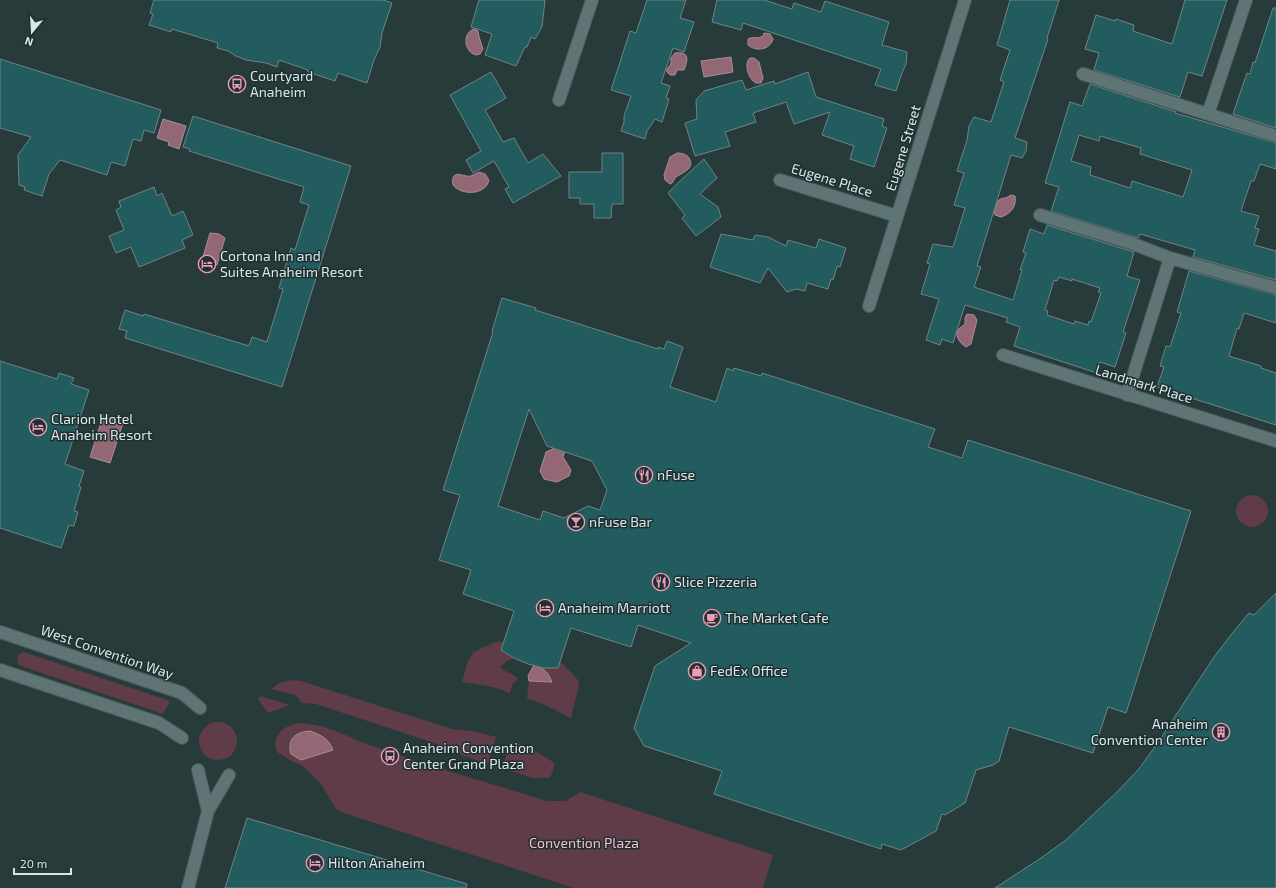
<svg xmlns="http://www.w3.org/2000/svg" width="1276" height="888" viewBox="0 0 1276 888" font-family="'Exo 2',sans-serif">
<rect width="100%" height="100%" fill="#283b3b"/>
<path fill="#5f3c47" d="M1236 511a16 16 0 1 1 32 0a16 16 0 1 1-32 0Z
M 495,642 L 504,642 L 501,650 L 514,658 L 507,661 L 500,667 L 505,671 L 517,677 L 517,680 L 513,683 L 510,693 L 493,687 L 462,682 L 468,660 L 474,652 Z
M 24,652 L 170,701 L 163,714 L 21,666 L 17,662 L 18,655 Z
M 560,661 L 578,680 L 579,685 L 571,718 L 541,703 L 527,698 L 529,681 L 533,682 L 551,682 L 549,675 L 543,668 L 558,668 Z
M 293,680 L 301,681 L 452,729 L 473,731 L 496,737 L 488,764 L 464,756 L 446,747 L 316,704 L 302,703 L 295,695 L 271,689 L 281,682 Z
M 260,696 L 290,705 L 268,713 L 258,699 Z
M199 741a19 19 0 1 1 38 0a19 19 0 1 1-38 0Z
M 297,723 C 330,724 346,737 375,747 C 431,767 490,783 547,801 L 566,801 L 580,792 L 773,855 L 763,888 L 574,888 L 341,812 L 336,809 L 321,784 L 304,767 L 288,759 L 277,752 C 272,735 281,728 297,723 Z
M 511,741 C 526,747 542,753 554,763 C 554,770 553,773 549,778 L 533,778 L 502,768 Z"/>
<path fill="#946775" stroke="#a98d97" d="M 474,29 L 478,31 L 479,37 L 483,49 L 480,54 L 476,55 C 464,52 462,33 474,29 Z
M 765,33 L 770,34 L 773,39 C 770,50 756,52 748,45 L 748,39 C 754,36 758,40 764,35 L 763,34 Z
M 675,53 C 690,51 688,60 684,70 L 677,70 L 675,75 L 670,75 L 667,72 L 667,69 L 671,64 L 671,58 Z
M 731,57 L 733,72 L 704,77 L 701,61 Z
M 750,58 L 754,58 L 759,62 L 763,78 L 761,83 L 756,83 C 749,80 743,64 750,58 Z
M 163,119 L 186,126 L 179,149 L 168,145 L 169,142 L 157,138 Z
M 677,153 C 681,153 687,154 689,158 C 696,169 681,173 676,177 C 674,179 674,181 672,183 L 670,184 L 665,180 L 664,175 L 670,157 Z
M 479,172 L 485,174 L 489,180 C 486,195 462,196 453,185 C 450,167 465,178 471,176 C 474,175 476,173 479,172 Z
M 1011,195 L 1015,196 C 1017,207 1010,214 1001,217 L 995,215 C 993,207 997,197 1006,198 Z
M 210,233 L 219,234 L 225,238 L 217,265 C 211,266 207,264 202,260 Z
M 967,314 L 974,315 L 977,320 L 971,344 L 966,347 C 961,344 954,336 958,330 C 960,327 963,326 965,324 L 965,318 Z
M 103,416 L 123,423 L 110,463 L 90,457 Z
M 562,421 L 568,440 L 563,457 L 571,470 L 569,476 L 557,482 L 544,479 L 540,471 L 546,452 L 553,449 Z
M 534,665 C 544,668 548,672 552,682 L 529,681 L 528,676 Z
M 310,731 C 321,735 329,739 333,750 L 301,760 L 291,754 C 287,739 295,732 310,731 Z"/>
<path fill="#225c5e" stroke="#6f8484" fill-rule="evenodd" d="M 154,0 L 383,0 L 392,3 L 382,33 L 380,47 L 374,60 L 367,83 L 338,73 L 335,81 L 308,72 L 308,70 L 279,60 L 277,67 L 266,63 L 246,60 L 236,56 L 228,51 L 217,48 L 218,43 L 172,29 L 171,32 L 149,25 L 153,14 L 150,13 Z
M 479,0 L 545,0 L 542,27 L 535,39 L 531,37 L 527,47 L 525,47 L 516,66 L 485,55 L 492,34 L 471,27 Z
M 647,0 L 686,0 L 680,18 L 694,22 L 684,52 L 673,48 L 661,83 L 670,86 L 666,98 L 669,99 L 662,122 L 655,119 L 647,131 L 645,139 L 621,131 L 624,122 L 624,116 L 631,96 L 611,90 L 630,31 L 636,33 Z
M 717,0 L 764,0 L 792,9 L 794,3 L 821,12 L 825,1 L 889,22 L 882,45 L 907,52 L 906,64 L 902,73 L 896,91 L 875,85 L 881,69 L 743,23 L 741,30 L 712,22 Z
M 1010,0 L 1059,0 L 1047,38 L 1048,39 L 1015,138 L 1027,142 L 1026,151 L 1022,158 L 1011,155 L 977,266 L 981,267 L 974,287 L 1013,300 L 1022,270 L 1020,270 L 1026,253 L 1023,252 L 1030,229 L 1044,234 L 1047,225 L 1134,252 L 1127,276 L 1140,280 L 1123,332 L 1126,333 L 1115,367 L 1100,362 L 1097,373 L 1014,346 L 1020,327 L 1006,322 L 1008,318 L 965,305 L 953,343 L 942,339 L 940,345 L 926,340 L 939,299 L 921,294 L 930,264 L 927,263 L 933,244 L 953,247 L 965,208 L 954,205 L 964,173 L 957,171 L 967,140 L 969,126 L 974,117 L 991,122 L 1004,82 L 1000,80 L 1010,50 L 997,45 ZM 1059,277 L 1072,281 L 1072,279 L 1100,288 L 1098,292 L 1101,293 L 1091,322 L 1089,321 L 1088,325 L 1075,321 L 1074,324 L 1047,315 L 1048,311 L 1045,310 L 1054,280 L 1057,281 Z
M 1185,0 L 1227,0 L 1202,76 L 1188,72 L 1180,97 L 1094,70 L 1099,53 L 1085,49 L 1096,15 L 1115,21 L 1116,19 L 1134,25 L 1133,31 L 1172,44 Z
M 1273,8 L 1276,8 L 1276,128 L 1233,114 L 1247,73 L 1250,74 L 1253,62 L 1255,63 Z
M 0,59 L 161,110 L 154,133 L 144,130 L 141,141 L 133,139 L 125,166 L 111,162 L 107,175 L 60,160 L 49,174 L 42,196 L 24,190 L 25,187 L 19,185 L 18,155 L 31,137 L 0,128 Z
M 491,72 L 506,98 L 485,110 L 503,142 L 514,138 L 528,163 L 543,154 L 561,176 L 513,203 L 505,189 L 509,187 L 494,161 L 473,173 L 466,160 L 481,151 L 450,95 Z
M 808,72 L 816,97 L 884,119 L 882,126 L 887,128 L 874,167 L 850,159 L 854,146 L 822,135 L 830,112 L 794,124 L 786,102 L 753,113 L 756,122 L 725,132 L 730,146 L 695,156 L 685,123 L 697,119 L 696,100 L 704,91 L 742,80 L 746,90 L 774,81 L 775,84 Z
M 1090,84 L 1176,112 L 1175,113 L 1276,143 L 1276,169 L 1260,164 L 1254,181 L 1251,181 L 1241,211 L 1259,216 L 1255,228 L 1259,229 L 1254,245 L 1276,251 L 1276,280 L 1193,257 L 1195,250 L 1140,234 L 1138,238 L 1051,211 L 1059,187 L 1045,183 L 1070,102 L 1082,106 ZM 1079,135 L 1099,141 L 1100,136 L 1141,148 L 1140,154 L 1192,170 L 1183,197 L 1132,181 L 1130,188 L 1090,175 L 1091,167 L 1071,161 Z
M 193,116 L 351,166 L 282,387 L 125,338 L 127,331 L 119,329 L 125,310 L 143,316 L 144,314 L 249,346 L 252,337 L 267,342 L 283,289 L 279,288 L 291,248 L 295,250 L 309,205 L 300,202 L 304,187 L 189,151 L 190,149 L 183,147 Z
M 602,153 L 623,153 L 623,204 L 612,204 L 611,218 L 594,218 L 594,204 L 580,204 L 580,198 L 569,198 L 569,172 L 602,172 Z
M 704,159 L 717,178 L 700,194 L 718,207 L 721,217 L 696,236 L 682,218 L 685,215 L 668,193 L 680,181 Z
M 154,187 L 157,196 L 162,193 L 172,216 L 183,211 L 193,235 L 182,240 L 185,248 L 139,267 L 131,247 L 116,253 L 109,236 L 124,230 L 116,210 L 121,207 L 119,201 Z
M 721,234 L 753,240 L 755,235 L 768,237 L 786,246 L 788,240 L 816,248 L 819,239 L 846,248 L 840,267 L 837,266 L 833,280 L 831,279 L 828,289 L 807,283 L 805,291 L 796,289 L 787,292 L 768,268 L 760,283 L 710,267 Z
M 1189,271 L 1276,295 L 1276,323 L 1244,313 L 1239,329 L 1237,328 L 1229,356 L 1261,366 L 1261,368 L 1276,373 L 1276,425 L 1157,387 L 1164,367 L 1160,366 L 1166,346 L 1170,347 L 1181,313 L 1177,312 Z
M 502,298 L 536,308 L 535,310 L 658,349 L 658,347 L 664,349 L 667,341 L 683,347 L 670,387 L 716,402 L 727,368 L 733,371 L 734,368 L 761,376 L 762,373 L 935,429 L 928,447 L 962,458 L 968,440 L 1191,511 L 1126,713 L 1108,707 L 1093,753 L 1009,727 L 999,761 L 993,765 L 976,770 L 965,803 L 945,815 L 942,814 L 936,831 L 901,850 L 882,844 L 881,849 L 714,794 L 722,771 L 644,746 L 634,728 L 655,666 L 691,643 L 638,625 L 631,647 L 571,628 L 558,668 L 543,668 L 528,664 L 514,658 L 501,650 L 514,611 L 463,594 L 471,570 L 439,560 L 460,495 L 443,490 L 493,332 L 492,331 ZM 529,409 L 547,446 L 592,461 L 607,490 L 600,510 L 588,506 L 564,518 L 543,511 L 540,520 L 498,506 Z
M 0,361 L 57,379 L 59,373 L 74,378 L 71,384 L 89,390 L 65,464 L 84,471 L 79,486 L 81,487 L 74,511 L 78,512 L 74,526 L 69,525 L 61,548 L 0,528 Z
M 1276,593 L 1276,888 L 995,888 L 1041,858 L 1066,840 L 1116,793 L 1138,770 L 1157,744 L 1214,657 L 1234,631 L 1249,613 L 1254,615 Z
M 247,818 L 467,884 L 466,888 L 225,888 Z"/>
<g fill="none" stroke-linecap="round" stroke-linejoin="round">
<defs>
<path id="minor" d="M 1083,74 L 1276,136
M 559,100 L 592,0
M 1208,114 L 1246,0
M 780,180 L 897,216
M 1040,215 L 1131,243 L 1170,258 L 1276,288
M 869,306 L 965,0
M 1003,355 L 1276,441
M 1127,395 L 1170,258
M 0,632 L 182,693 L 200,708
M 0,670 L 159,723 L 182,738
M 198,770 L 208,811
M 188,888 L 208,811 L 229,775"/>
</defs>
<use href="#minor" stroke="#495959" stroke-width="14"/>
<use href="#minor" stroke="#5f7474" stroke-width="12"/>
</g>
<defs>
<symbol id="bus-ring" viewBox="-11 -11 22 22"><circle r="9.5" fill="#1e3031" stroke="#f09ab6" stroke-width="1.5"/><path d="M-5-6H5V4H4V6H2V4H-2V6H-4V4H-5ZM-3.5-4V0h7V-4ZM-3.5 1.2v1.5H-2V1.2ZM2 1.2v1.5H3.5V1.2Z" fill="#f09ab6"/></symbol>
<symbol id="hotel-ring" viewBox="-11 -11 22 22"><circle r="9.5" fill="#1e3031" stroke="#f09ab6" stroke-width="1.5"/><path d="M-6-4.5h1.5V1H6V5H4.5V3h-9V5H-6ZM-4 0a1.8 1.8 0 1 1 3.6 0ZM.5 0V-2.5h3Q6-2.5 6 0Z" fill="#f09ab6"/></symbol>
<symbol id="restaurant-ring" viewBox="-11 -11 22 22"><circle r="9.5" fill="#1e3031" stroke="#f09ab6" stroke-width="1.5"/><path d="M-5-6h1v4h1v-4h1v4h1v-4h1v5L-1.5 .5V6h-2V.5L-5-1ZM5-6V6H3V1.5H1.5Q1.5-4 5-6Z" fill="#f09ab6"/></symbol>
<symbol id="bar-ring" viewBox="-11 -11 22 22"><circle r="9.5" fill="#1e3031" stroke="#f09ab6" stroke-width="1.5"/><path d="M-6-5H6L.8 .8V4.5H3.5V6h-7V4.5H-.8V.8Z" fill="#f09ab6"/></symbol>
<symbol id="cafe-ring" viewBox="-11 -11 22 22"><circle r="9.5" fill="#1e3031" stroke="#f09ab6" stroke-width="1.5"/><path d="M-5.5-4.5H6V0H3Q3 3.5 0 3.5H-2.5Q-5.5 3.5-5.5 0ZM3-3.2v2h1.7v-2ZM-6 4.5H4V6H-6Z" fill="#f09ab6"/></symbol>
<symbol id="shop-ring" viewBox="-11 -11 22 22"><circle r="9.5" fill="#1e3031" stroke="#f09ab6" stroke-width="1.5"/><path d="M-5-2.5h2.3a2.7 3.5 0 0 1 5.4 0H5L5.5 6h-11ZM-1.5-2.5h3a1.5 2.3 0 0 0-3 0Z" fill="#f09ab6"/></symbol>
<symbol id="building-ring" viewBox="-11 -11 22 22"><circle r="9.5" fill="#1e3031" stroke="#f09ab6" stroke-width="1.5"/><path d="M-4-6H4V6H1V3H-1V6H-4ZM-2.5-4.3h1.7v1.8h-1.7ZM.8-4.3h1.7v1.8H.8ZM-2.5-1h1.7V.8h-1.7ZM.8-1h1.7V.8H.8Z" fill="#f09ab6"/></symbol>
</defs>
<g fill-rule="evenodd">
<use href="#bus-ring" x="227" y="74" width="20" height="20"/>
<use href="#hotel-ring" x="197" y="254" width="20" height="20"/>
<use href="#hotel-ring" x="28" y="417" width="20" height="20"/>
<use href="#restaurant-ring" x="634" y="465" width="20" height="20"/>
<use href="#bar-ring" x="566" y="512" width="20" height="20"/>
<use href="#restaurant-ring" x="651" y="572" width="20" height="20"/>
<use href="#hotel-ring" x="535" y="598" width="20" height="20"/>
<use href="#cafe-ring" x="702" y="608" width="20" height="20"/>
<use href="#shop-ring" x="687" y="661" width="20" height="20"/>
<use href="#building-ring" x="1211" y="722" width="20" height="20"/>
<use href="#bus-ring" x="380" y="746" width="20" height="20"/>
<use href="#hotel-ring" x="305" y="853" width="20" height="20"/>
</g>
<g text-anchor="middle" stroke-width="3" stroke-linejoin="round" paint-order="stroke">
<g font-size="14" fill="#dbe6e7" stroke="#1e3031" text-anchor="start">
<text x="250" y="81">Courtyard<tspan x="250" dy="16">Anaheim</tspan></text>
<text x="220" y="261">Cortona Inn and<tspan x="220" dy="16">Suites Anaheim Resort</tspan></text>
<text x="51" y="424">Clarion Hotel<tspan x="51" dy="16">Anaheim Resort</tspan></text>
<text x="657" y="480">nFuse</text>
<text x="589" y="527">nFuse Bar</text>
<text x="674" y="587">Slice Pizzeria</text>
<text x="558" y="613">Anaheim Marriott</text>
<text x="725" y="623">The Market Cafe</text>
<text x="710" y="676">FedEx Office</text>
<text x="1208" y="729" text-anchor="end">Anaheim<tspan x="1208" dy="16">Convention Center</tspan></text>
<text x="403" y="753">Anaheim Convention<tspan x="403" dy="16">Center Grand Plaza</tspan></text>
<text x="328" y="868">Hilton Anaheim</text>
</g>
<g font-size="14" fill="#dbe6e7" stroke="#1e3031">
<text transform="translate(903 148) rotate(-73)" y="5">Eugene Street</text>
<text transform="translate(832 180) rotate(17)" y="5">Eugene Place</text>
<text transform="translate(1144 384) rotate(17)" y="5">Landmark Place</text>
<text transform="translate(107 652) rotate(19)" y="5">West Convention Way</text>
</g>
<g font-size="14" fill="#f8bdcf" stroke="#1e3031">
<text x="584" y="848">Convention Plaza</text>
</g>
</g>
<g transform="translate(32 32) rotate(198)" stroke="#1e3031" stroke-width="3" paint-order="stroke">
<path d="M0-3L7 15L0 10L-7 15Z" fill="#dbe6e7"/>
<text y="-6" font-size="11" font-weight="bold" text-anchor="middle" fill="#dbe6e7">N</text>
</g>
<path d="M14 868v6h57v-6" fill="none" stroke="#dbe6e7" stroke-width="2"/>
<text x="20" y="868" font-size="12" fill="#dbe6e7" stroke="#1e3031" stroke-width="3" paint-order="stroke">20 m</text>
</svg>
